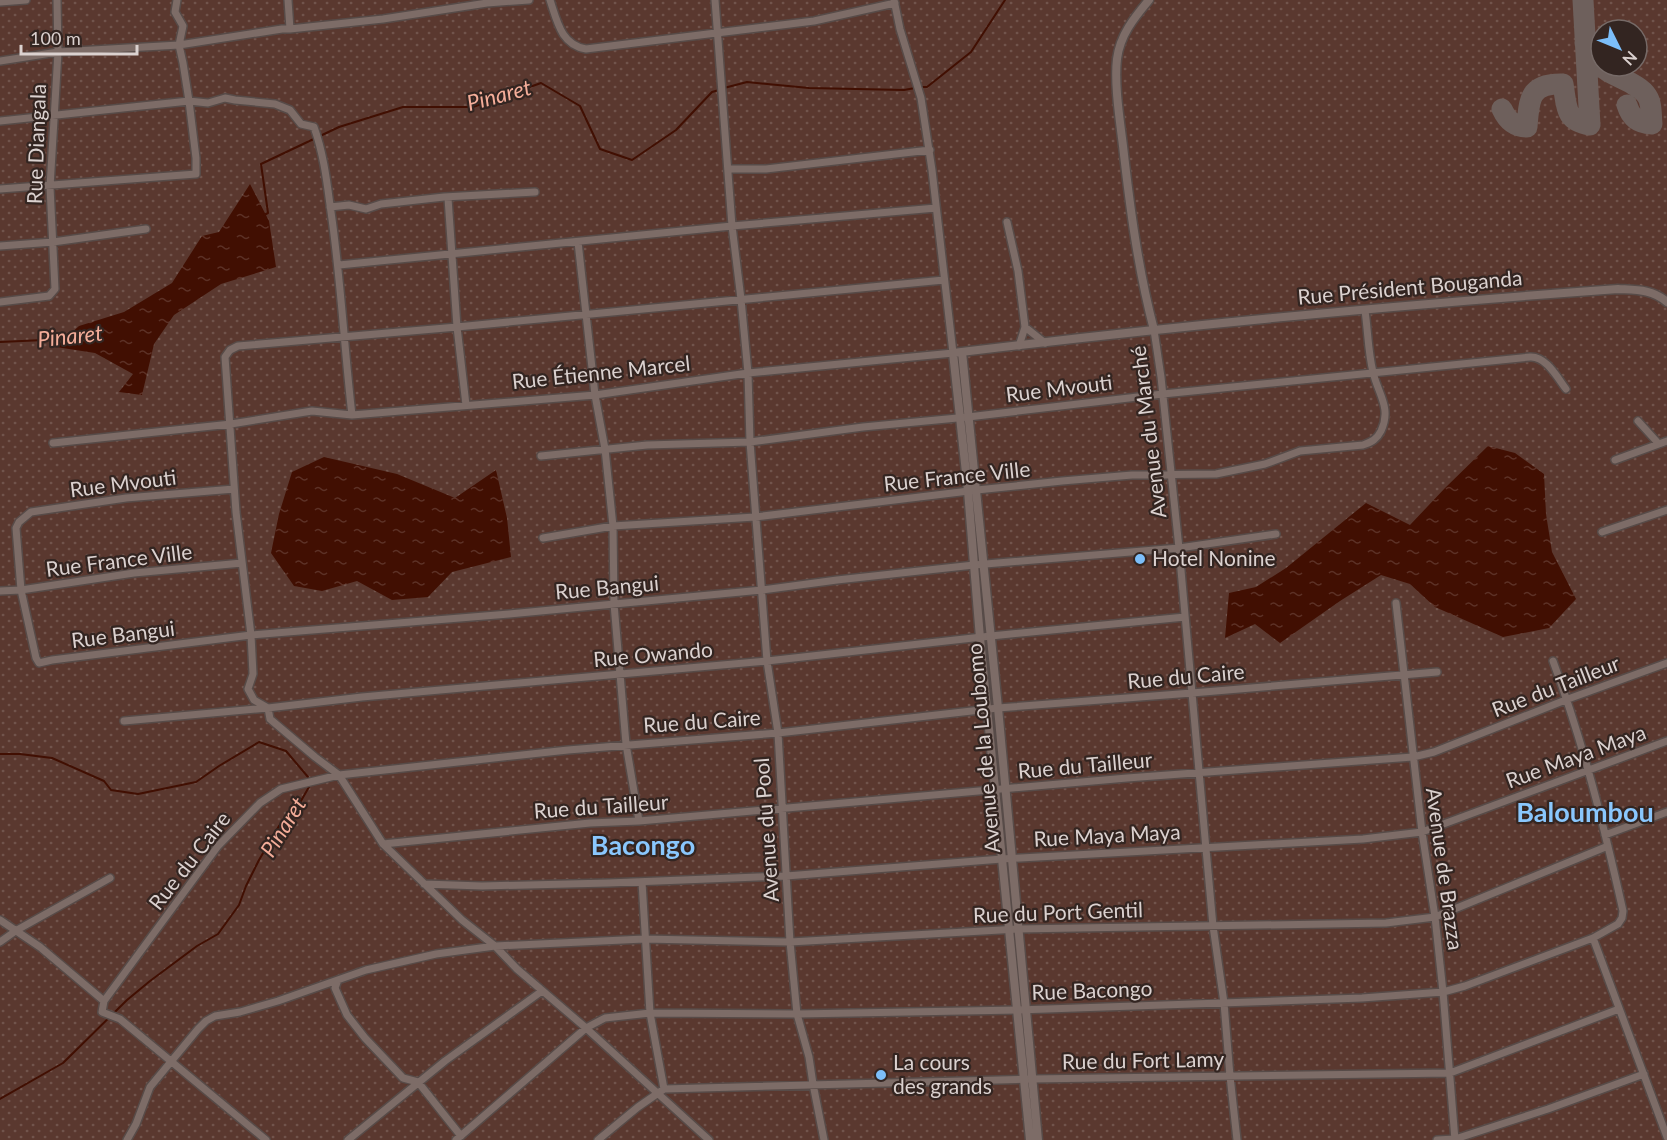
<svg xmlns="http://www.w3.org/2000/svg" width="1667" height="1140" viewBox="0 0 1667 1140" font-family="Lato,sans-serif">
<defs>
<pattern id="grass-dots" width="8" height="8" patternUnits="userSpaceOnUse" patternTransform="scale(1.5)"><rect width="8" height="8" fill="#5a382f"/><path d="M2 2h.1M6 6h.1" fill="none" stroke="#71544c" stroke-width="1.8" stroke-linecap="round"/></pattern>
<pattern id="water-ripples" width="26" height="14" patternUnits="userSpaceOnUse" patternTransform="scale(1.5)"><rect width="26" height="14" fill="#410f02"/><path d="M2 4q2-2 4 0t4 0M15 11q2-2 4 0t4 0" fill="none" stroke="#5c3126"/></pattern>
</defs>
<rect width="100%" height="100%" fill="#3e2f2b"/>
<path fill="url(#grass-dots)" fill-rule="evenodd" d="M 0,0 L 1667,0 L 1667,1140 L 0,1140 ZM 1601,30 L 1637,30 L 1637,66 L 1601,66 Z"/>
<path fill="url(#water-ripples)" d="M 250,184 L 269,221 L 276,267 L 221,284 L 174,315 L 154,344 L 142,395 L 119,392 L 133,374 L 95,353 L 56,347 L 79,326 L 124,312 L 172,283 L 202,236 L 219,232 Z
M 1488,446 L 1515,453 L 1544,474 L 1546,514 L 1552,552 L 1576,599 L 1549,628 L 1503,637 L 1435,607 L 1410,584 L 1381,575 L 1340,601 L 1280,643 L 1255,624 L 1225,638 L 1229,593 L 1256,587 L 1286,568 L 1366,503 L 1410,525 L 1445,488 Z
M 324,457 L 397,474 L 455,498 L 496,470 L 507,518 L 511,557 L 452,572 L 428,597 L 392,600 L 357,581 L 322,591 L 294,586 L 271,553 L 279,514 L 292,472 Z"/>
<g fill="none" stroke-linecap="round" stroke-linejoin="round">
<path stroke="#410f02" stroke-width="2" d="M 921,87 L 927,87 L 971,52 L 1005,0
M 724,88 L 747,82 L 809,88 L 904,90 L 915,88
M 264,215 L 268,213 L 261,164 L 339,127 L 403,107 L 473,107 L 541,83 L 580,106 L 600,149 L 632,160 L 676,130 L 712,92 L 719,90
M 0,342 L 66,339
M 0,754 L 20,754 L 52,758 L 104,781 L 111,790 L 138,794 L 196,782 L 219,766 L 259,742 L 286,751 L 308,777 L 309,787 L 298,806 L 279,826 L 259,860 L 246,886 L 239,905 L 218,934 L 197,946 L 150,981 L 127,1000 L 63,1063 L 0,1099"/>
<path stroke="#6e605c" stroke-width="21" d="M 1585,43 C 1591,53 1596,64 1606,70 C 1617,78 1640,84 1647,96 C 1652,103 1651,115 1652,124 C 1638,123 1631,118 1627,105
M 1502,109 C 1507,120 1514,127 1527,127 C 1529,98 1530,83 1563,84 C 1567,106 1564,121 1590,125 L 1583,0"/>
<defs>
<path id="minor" d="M 288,0 L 290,29
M 550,0 C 557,21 561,45 586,49 L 814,21 L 895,3
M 715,0 L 732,226 L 741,299 L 748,373 L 750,442 L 767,661 L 778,733 L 790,942 L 797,1014 L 809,1057 L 813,1084 L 824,1140
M 0,2 L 26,0
M 0,61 L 58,52 L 179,45 L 282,29 L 290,29 L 383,19 L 487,3 L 529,0
M 0,121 L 189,101 L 208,103 L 225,98 L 235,100 L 275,104 L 290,110 L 301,124 L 314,127 C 324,155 327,183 331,212 C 341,280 344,347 352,415
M 728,169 L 766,169 L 930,150
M 0,189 L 196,174 L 196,158 L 189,101 L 183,63 L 179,45 L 183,26 L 175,12 L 177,0
M 448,198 L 457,327 L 466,405
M 330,207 L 349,205 L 366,209 L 381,204 L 444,197 L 535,192
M 1007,222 L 1018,271 L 1025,327 L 1019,346
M 578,242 L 595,395 L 605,449 L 613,526 L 614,604 L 626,744 L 639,821
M 0,246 L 53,242 L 146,229
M 339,265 L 732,226 L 936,208
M 0,302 L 49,296 L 55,289 L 50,187 L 58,52 L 57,0
M 1025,327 L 1045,343
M 1154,330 L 1161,377 L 1179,548 L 1206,849 L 1213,926 L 1224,1003 L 1230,1076 L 1237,1140
M 1638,421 L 1658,443
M 53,443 L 231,424 L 312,411 L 352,415 L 595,395 L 748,373 L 953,353 L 932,170 L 921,98 L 900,29 L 894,0
M 541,456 L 647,445 L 750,442 L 863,427 L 968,417 L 1163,394 L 1530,357 C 1546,356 1557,377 1566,389
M 1615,460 L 1667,441
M 234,489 L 126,498 L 31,512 L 19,522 L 16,528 L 21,590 L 36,658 L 39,663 L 52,660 L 251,635 L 509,614 L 762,590 L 837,580 L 974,565 L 1179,548 L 1276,534
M 1602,532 L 1667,510
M 543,538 L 613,526 L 755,517 L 977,490 L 1062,481 L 1132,475 L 1216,474 L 1265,464 L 1300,451 L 1363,445 C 1372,442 1377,439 1381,431 C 1392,408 1378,394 1373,372 C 1368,352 1368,331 1365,311
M 0,591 L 21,590 L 134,573 L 242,563
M 1396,603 L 1422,832 L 1435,917 L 1443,992 L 1455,1140
M 124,721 L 268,708 L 362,697 L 767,661 L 991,636 L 1185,617
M 1605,835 L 1667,812
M 383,844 L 590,823 L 639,821 L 1127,778 L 1413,757 L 1434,752 L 1568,699 L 1667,663
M 642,882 L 650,1013 L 664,1089
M 424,884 L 482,886 L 608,883 L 786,876 L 1002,859 L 1363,839 L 1422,832 L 1667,741
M 0,920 L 40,947 L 104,1001 L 102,1012 L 120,1019 L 266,1140
M 1593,938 L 1667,1137
M 0,942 L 17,930 L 110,878
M 338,980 L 335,988 L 347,1015 L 365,1038 L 403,1078 L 418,1082 L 461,1136
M 104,1001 L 218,846 L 260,803 L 281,789 L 339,775 L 568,750 L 778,733 L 998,708 L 1192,693 L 1437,672
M 127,1140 L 136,1124 L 150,1087 L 198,1029 L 206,1021 L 215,1016 L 240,1012 L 278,1001 L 366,970 L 436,954 L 495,946 L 644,939 L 790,942 L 1018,929 L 1386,923 L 1435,917 L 1608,846
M 348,1140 L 445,1061 L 542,991
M 456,1140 L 586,1028 L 605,1018 L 650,1013 L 797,1014 L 1018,1010 L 1362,998 L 1443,992 L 1465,986 L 1593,938 L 1618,924 L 1622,918 L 1623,911 C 1604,826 1583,742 1553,661
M 598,1140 L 638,1107 L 664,1089 L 1032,1079 L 1450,1073 L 1619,1009
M 709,1140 L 586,1028 L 517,969 L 495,946 L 462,920 L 383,844 L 339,775 L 315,757 L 270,719 L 268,708 L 254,700 L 248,689 L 253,674 L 251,635 L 236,512 L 225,357 L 230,350 L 238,346 L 457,327 L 944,280
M 1437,1140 L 1455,1139 L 1548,1109 L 1644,1074"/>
<path id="tertiary" d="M 1149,0 C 1134,18 1120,35 1117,59 C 1114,84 1120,121 1123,146 C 1130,208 1138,269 1154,330
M 962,352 L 998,708 L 1038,1140
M 1030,1140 L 980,638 L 968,491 L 953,353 C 1174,326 1396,305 1618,289 C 1636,290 1652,289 1667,302"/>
</defs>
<use href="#minor" stroke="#574b48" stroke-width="10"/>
<use href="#tertiary" stroke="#574b48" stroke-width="11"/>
<use href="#minor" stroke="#7d6c67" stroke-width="7"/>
<use href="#tertiary" stroke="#7d6c67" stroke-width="8"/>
</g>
<g fill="#7cbef9" stroke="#332521" stroke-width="2">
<circle cx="1140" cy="559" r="6"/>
<circle cx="881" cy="1075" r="6"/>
</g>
<g text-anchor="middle" stroke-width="4.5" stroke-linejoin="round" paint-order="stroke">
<g font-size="21" fill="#dbd1cf" stroke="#332521">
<text transform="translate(37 144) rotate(-88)" y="7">Rue Diangala</text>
<text transform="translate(1410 288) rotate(-5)" y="7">Rue Président Bouganda</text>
<text transform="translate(601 373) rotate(-6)" y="7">Rue Étienne Marcel</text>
<text transform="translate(1059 389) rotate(-7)" y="7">Rue Mvouti</text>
<text transform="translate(1149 432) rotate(-97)" y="7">Avenue du Marché</text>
<text transform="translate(957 477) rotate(-6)" y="7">Rue France Ville</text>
<text transform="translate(123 484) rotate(-7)" y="7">Rue Mvouti</text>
<text transform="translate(119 561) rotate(-7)" y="7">Rue France Ville</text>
<text transform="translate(607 588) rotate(-5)" y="7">Rue Bangui</text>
<text transform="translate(123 635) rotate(-7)" y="7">Rue Bangui</text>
<text transform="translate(653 655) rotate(-5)" y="7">Rue Owando</text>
<text transform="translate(1186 677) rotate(-5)" y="7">Rue du Caire</text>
<text transform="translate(1556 687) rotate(-21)" y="7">Rue du Tailleur</text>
<text transform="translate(702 722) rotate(-4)" y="7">Rue du Caire</text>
<text transform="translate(984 748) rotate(-95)" y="7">Avenue de la Loubomo</text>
<text transform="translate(1576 757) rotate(-20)" y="7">Rue Maya Maya</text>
<text transform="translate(1085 766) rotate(-5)" y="7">Rue du Tailleur</text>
<text transform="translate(601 807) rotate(-4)" y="7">Rue du Tailleur</text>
<text transform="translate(767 830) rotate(-94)" y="7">Avenue du Pool</text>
<text transform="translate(1107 836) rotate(-3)" y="7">Rue Maya Maya</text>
<text transform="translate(190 861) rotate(-52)" y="7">Rue du Caire</text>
<text transform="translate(1444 869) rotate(82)" y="7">Avenue de Brazza</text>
<text transform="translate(1058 913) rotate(-2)" y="7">Rue du Port Gentil</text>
<text transform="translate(1092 991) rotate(-2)" y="7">Rue Bacongo</text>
<text transform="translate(1143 1061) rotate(-1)" y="7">Rue du Fort Lamy</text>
</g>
<g font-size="21" fill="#dbd1cf" stroke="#332521" text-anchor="start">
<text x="1152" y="566">Hotel Nonine</text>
<text x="893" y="1070">La cours<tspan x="893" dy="24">des grands</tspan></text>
</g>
<g font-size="22" font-style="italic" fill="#f4ad99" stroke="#332521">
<text transform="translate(499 95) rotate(-15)" y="8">Pinaret</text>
<text transform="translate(70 336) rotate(-6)" y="8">Pinaret</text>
<text transform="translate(283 827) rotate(-58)" y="8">Pinaret</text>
</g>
<g font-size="27" font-weight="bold" fill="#8ac7fd" stroke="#332521">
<text x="1585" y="822">Baloumbou</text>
<text x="643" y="855">Bacongo</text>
</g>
</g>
<g transform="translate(1619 48) rotate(133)"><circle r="28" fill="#332521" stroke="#766a67" stroke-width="1.5"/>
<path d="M0-4.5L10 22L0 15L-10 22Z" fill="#7cbef9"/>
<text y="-9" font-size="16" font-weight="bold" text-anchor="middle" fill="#dbd1cf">N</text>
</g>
<path d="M21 45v9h116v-9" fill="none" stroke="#dbd1cf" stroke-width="3"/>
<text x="30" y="45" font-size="18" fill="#dbd1cf" stroke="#332521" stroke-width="4.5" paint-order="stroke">100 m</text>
</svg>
